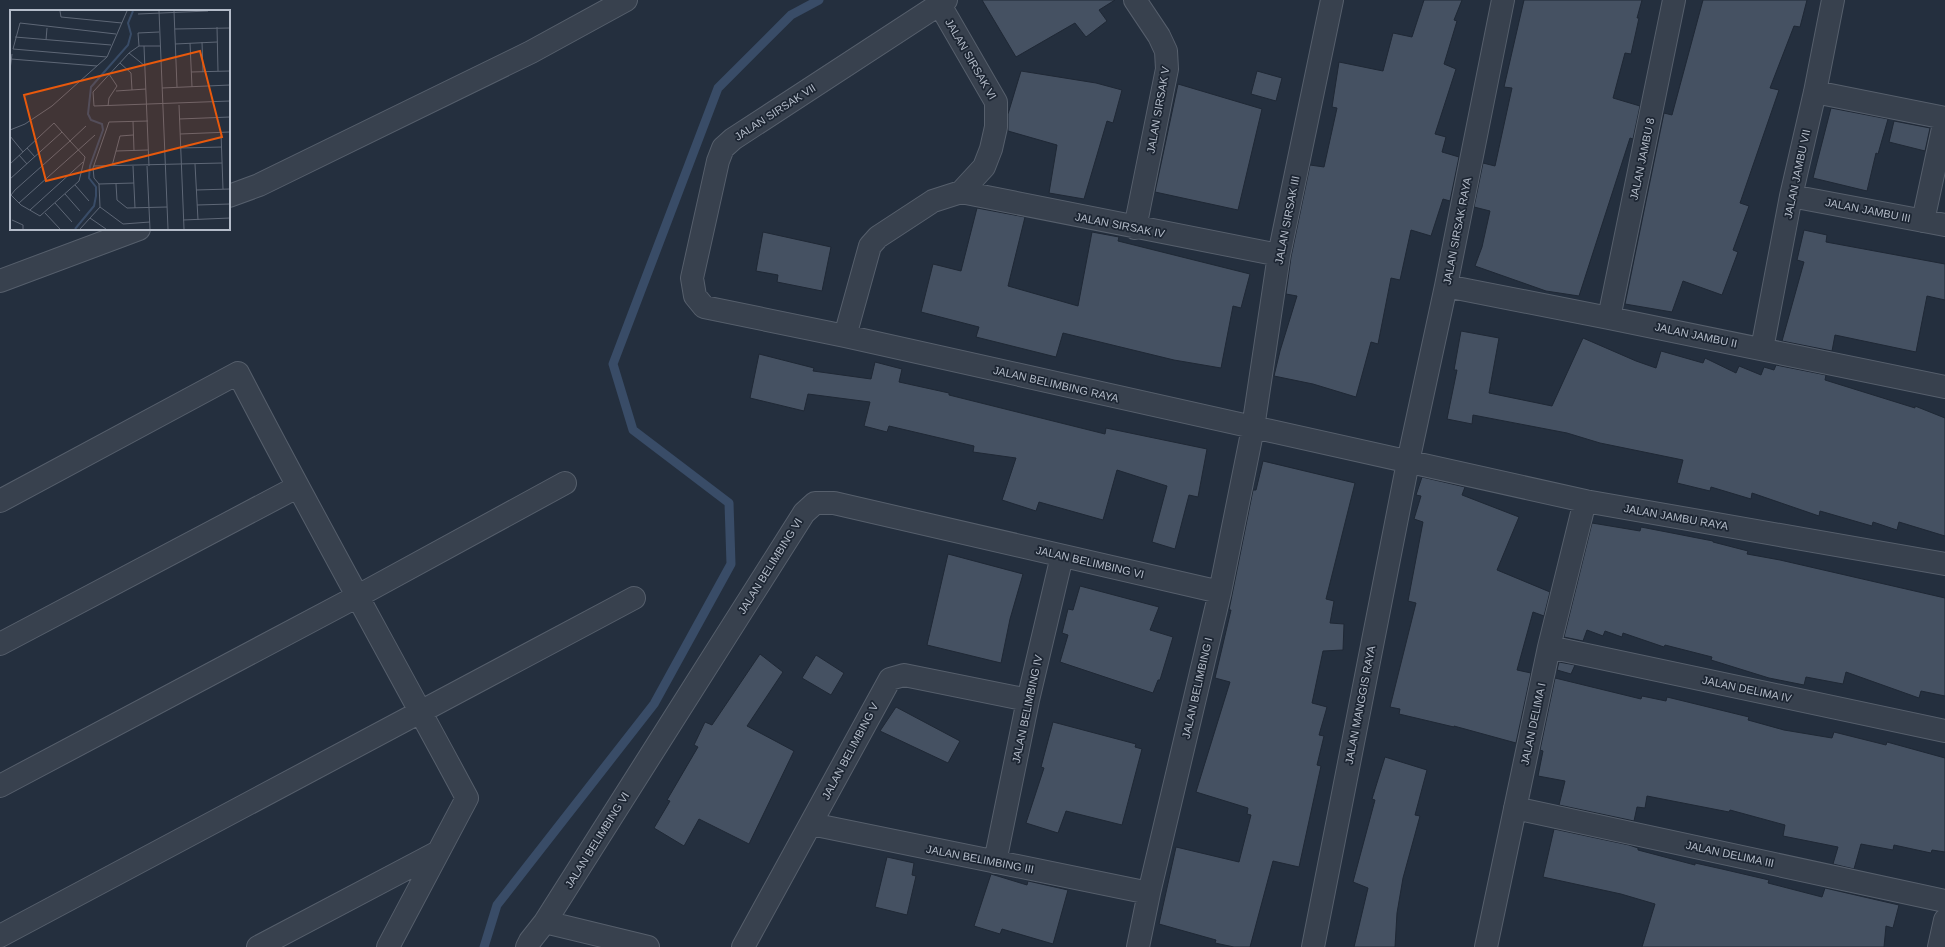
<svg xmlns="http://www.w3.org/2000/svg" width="1945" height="947" viewBox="0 0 1945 947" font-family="Arial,sans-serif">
<rect width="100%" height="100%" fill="#242f3e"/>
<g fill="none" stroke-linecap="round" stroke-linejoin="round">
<path stroke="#394c67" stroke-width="9" d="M 484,947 L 497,905 L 654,704 L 731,564 L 729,503 L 633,430 L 613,364 L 718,88 L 791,15 L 819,0"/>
</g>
<path fill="#455162" stroke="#1f2835" d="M 982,0 L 1115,0 L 1099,10 L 1107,21 L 1086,37 L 1075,23 L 1016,57 Z
M 1424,0 L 1462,0 L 1454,20 L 1457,21 L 1444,64 L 1456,69 L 1435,134 L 1446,137 L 1442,152 L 1459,157 L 1450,201 L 1443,199 L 1431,236 L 1411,230 L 1400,280 L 1391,278 L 1378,344 L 1371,342 L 1356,397 L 1313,384 L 1274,376 L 1280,351 L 1297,296 L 1286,294 L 1291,257 L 1310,165 L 1324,167 L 1337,108 L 1332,107 L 1339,62 L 1383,71 L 1393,33 L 1412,37 Z
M 1524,0 L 1642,0 L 1637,18 L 1639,18 L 1631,54 L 1625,53 L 1613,98 L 1640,106 L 1633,139 L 1630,138 L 1579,296 L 1546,291 L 1475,266 L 1482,247 L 1490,211 L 1474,207 L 1483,163 L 1495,166 L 1512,88 L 1504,87 Z
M 1703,0 L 1807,0 L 1800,27 L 1794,26 L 1770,88 L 1779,90 L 1740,203 L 1749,206 L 1733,250 L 1738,252 L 1722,295 L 1683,281 L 1672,312 L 1625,304 L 1664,113 L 1672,115 Z
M 1021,71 L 1096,83 L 1122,90 L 1113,123 L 1107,121 L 1084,199 L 1049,193 L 1057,145 L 1008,131 L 1008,114 Z
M 1257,71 L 1282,78 L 1276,101 L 1251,94 Z
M 1178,84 L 1262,109 L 1238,210 L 1155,192 Z
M 1831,108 L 1888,119 L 1878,154 L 1876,153 L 1867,191 L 1813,178 Z
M 1894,121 L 1930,128 L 1925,151 L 1889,142 Z
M 977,208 L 1025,217 L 1008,286 L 1078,306 L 1092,232 L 1119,237 L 1118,241 L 1250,274 L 1241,308 L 1233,306 L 1221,368 L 1174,360 L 1063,333 L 1056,357 L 976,337 L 979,327 L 921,312 L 933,264 L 961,271 Z
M 1804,230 L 1827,235 L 1826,242 L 1945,264 L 1945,300 L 1927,296 L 1916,352 L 1835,335 L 1832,351 L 1782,341 L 1804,262 L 1797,260 Z
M 763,232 L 831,247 L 822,291 L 777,282 L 778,275 L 756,271 Z
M 1461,331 L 1499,338 L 1489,393 L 1552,406 L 1583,338 L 1636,361 L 1656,368 L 1661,351 L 1703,363 L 1705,358 L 1736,373 L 1739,366 L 1761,375 L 1764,367 L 1774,370 L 1776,365 L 1826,375 L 1825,380 L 1915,408 L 1915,406 L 1945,418 L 1945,536 L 1899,522 L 1897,530 L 1873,522 L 1872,526 L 1820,511 L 1819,516 L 1752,493 L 1751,499 L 1711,487 L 1710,491 L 1677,483 L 1683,460 L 1600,443 L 1567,433 L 1473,415 L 1472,424 L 1447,419 L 1457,370 L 1454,370 Z
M 759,354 L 814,368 L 813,371 L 871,379 L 875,362 L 902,369 L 899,382 L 949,393 L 949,395 L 1105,434 L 1106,428 L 1207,449 L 1198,497 L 1189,495 L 1175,549 L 1152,542 L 1167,486 L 1117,470 L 1103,520 L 1039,502 L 1036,511 L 1002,500 L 1016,458 L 973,452 L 974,446 L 889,426 L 887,432 L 864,426 L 870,402 L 808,394 L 804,411 L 750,398 Z
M 1263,461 L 1355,483 L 1326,599 L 1334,601 L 1330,623 L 1344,624 L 1343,650 L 1323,651 L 1312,703 L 1327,707 L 1319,735 L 1324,736 L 1317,765 L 1321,766 L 1299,867 L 1273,861 L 1250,947 L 1234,947 L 1215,943 L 1216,940 L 1159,924 L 1176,847 L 1239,862 L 1251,815 L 1247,814 L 1248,808 L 1196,792 L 1230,682 L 1215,678 L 1231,610 L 1229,610 L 1253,490 L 1256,490 Z
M 1422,477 L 1465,487 L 1462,495 L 1519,517 L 1497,570 L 1550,592 L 1544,616 L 1533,612 L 1517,670 L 1531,673 L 1516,743 L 1454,726 L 1454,727 L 1399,714 L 1400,709 L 1390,707 L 1416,603 L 1408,601 L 1423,522 L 1414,519 L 1421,496 L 1416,495 Z
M 1592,523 L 1640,531 L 1641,527 L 1713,541 L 1713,542 L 1748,551 L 1747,554 L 1780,560 L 1945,598 L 1945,696 L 1921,691 L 1919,698 L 1846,672 L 1843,684 L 1806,677 L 1804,685 L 1769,678 L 1711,660 L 1712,657 L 1665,645 L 1664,647 L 1623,633 L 1622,637 L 1605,631 L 1603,636 L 1587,630 L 1583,641 L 1564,637 Z
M 948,554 L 1023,574 L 1010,619 L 1001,663 L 927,645 Z
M 1080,586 L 1159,607 L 1150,630 L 1173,637 L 1160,680 L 1158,680 L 1153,693 L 1060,662 L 1068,635 L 1062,633 L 1068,609 L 1073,610 Z
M 760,654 L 783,672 L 747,726 L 794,751 L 749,844 L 699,819 L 684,846 L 654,828 L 670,801 L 667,800 L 698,747 L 694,745 L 705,722 L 712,725 Z
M 816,655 L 844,673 L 831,695 L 802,678 Z
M 1559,662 L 1575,665 L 1571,674 L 1557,670 Z
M 1555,678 L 1641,699 L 1642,696 L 1666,701 L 1667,697 L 1749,717 L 1748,720 L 1784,730 L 1832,738 L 1834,732 L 1886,745 L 1887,742 L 1945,758 L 1945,852 L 1932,850 L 1931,853 L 1894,845 L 1893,850 L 1861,844 L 1854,869 L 1833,864 L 1838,847 L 1783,836 L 1785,825 L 1730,810 L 1729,812 L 1647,796 L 1645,808 L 1637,807 L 1634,821 L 1559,805 L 1565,781 L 1538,776 L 1543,751 L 1540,750 Z
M 896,707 L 960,741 L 948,763 L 880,731 Z
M 1053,722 L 1136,744 L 1135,747 L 1142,749 L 1122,825 L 1066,811 L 1058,833 L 1026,823 L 1044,768 L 1041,767 Z
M 1385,757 L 1427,770 L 1415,815 L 1420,816 L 1403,878 L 1397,913 L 1395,947 L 1354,947 L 1368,888 L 1353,882 L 1375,800 L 1372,799 Z
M 1554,829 L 1629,845 L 1638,848 L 1638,850 L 1695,865 L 1695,863 L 1722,869 L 1769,880 L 1768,883 L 1822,897 L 1825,888 L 1899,905 L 1893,928 L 1886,926 L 1884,947 L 1642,947 L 1655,904 L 1621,894 L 1543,877 Z
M 887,857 L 914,863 L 912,875 L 916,876 L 907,915 L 875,907 Z
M 991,874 L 1027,885 L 1028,881 L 1068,890 L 1053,944 L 1002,929 L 1000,934 L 974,926 Z"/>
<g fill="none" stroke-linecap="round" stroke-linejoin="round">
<defs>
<path id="minor" d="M 946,0 L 733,139 L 723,148 L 718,161 L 692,278 L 695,296 L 704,307 L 845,336 L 1585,501 L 1945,564
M 1815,92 L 1945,118
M 961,192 L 1279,255
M 229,196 L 259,185 L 531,52 L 626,0
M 1791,196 L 1945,225
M 1923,221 L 1945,119
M 1135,228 L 1167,69 L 1166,51 L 1159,36 L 1135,0
M 0,281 L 139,229
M 1446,286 L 1609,318 L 1945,387
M 1609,318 L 1674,0
M 845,336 L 870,246 L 878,237 L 933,201 L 961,192 L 984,167 L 991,149 L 996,127 L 996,102 L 940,5
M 1762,349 L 1791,196 L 1815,92 L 1833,0
M 0,501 L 238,373 C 312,516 391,656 467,798 L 388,947
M 0,644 L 297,487
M 1549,647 L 1945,731
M 0,786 L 358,596 L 565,483
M 1515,808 L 1945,901
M 811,824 L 1149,893
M 995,862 L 1028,700 L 1062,556
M 545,922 L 648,947
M 0,936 L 634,598
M 258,947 L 438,852
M 527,947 L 530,941 L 545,922 L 804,513 L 815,503 L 834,503 L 1220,592
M 743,947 L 890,679 L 904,675 L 1028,700
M 1138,947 L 1149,893 L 1220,592 L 1253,428 L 1279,255 L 1332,0
M 1313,947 L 1408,462 L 1446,286 L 1503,0
M 1486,947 L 1549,647 L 1585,501
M 1939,947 L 1945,920"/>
</defs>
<use href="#minor" stroke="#565f6c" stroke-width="24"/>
<use href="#minor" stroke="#38414e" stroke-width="22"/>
</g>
<g text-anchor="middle" stroke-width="3.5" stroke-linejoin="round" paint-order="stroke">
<g font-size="11" fill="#b4bcc9" stroke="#1d2633">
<text transform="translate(971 59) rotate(60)" y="4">JALAN SIRSAK VI</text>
<text transform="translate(1158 110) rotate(-80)" y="4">JALAN SIRSAK V</text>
<text transform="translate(775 112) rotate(-33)" y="4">JALAN SIRSAK VII</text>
<text transform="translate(1642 159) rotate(-78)" y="4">JALAN JAMBU 8</text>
<text transform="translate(1797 174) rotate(-78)" y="4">JALAN JAMBU VII</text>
<text transform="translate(1868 210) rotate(11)" y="4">JALAN JAMBU III</text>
<text transform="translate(1287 220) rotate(-79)" y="4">JALAN SIRSAK III</text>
<text transform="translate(1120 225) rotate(11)" y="4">JALAN SIRSAK IV</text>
<text transform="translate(1457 231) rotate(-79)" y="4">JALAN SIRSAK RAYA</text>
<text transform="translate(1696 335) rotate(12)" y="4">JALAN JAMBU II</text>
<text transform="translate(1056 384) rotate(13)" y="4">JALAN BELIMBING RAYA</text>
<text transform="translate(1676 517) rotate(10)" y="4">JALAN JAMBU RAYA</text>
<text transform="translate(1090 562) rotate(13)" y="4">JALAN BELIMBING VI</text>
<text transform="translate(770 566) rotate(-58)" y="4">JALAN BELIMBING VI</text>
<text transform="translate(1197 688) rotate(-77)" y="4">JALAN BELIMBING I</text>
<text transform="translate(1747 689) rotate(12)" y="4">JALAN DELIMA IV</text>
<text transform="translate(1360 705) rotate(-79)" y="4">JALAN MANGGIS RAYA</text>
<text transform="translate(1027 709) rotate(-78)" y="4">JALAN BELIMBING IV</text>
<text transform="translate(1533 724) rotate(-78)" y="4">JALAN DELIMA I</text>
<text transform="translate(850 751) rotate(-62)" y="4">JALAN BELIMBING V</text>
<text transform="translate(597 840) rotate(-58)" y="4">JALAN BELIMBING VI</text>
<text transform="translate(1730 854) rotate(12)" y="4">JALAN DELIMA III</text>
<text transform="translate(980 859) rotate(11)" y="4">JALAN BELIMBING III</text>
</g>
</g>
<g transform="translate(10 10)">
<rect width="220" height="220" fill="#242f3e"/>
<path fill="none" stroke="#394c67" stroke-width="2" d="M 65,219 L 84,196 L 86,186 L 86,177 L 79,168 L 80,156 L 93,120 L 92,114 L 81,110 L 78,104 L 81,77 L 118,35 L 121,24 L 118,13 L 123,1"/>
<path fill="none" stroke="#5e6776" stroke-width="1" d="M 50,1 L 51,7 L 112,13M 149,1 L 158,219M 164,1 L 167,77M 128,4 L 198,1M 207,17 L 208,61M 165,19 L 220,18M 5,27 L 101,35M 36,30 L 37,18M 192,32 L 193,62M 180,33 L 182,77M 165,34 L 207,32M 129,36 L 128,23 L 149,22M 134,36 L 139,156M 150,36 L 129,36 L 119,43 L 83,82 L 84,96 L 220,91M 119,43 L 135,56M 97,47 L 3,39 L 10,13 L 106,24M 1,49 L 87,56M 110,53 L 121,63 L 122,80M 0,60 L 2,44M 181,62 L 220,61M 152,78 L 220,75M 106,81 L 136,79M 169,95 L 174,219M 98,96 L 99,88 L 107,76 L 99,64M 169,109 L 220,107M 123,111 L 124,141M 0,120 L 15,114 L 42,96 L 97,47 L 117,1M 211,123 L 213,179M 170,124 L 220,122M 0,126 L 13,142M 17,138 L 25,147M 170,138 L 212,137M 106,141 L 138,140M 9,145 L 17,154M 0,154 L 44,113 L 60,131 L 75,147 L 69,171 L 30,206 L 11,195 L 1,185 L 5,180 L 60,131 L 76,116M 185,154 L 188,210M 84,156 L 212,153M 102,156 L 110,126 L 123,125M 123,156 L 125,198M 137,156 L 140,219M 0,169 L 52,122M 89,174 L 84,168 L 83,158 L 99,112 L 138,111M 106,174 L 107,190 L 117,198 L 157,197M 65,175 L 79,191M 186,180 L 220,179M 55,184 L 70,201M 9,193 L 85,125M 45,193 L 62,212M 187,195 L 220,194M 90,197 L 89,174 L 124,173M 90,197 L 113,214 L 140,212M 20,200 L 73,152M 35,203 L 50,219M 80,208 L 96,219M 2,210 L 13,215 L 13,219M 173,210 L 220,208M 70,219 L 90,197"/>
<path fill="#e8590c" fill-opacity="0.15" stroke="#e8590c" stroke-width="2" d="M 190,41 L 212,127 L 36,171 L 14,85 Z"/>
<rect width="220" height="220" fill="none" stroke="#b4bcc9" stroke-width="2"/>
</g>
</svg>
